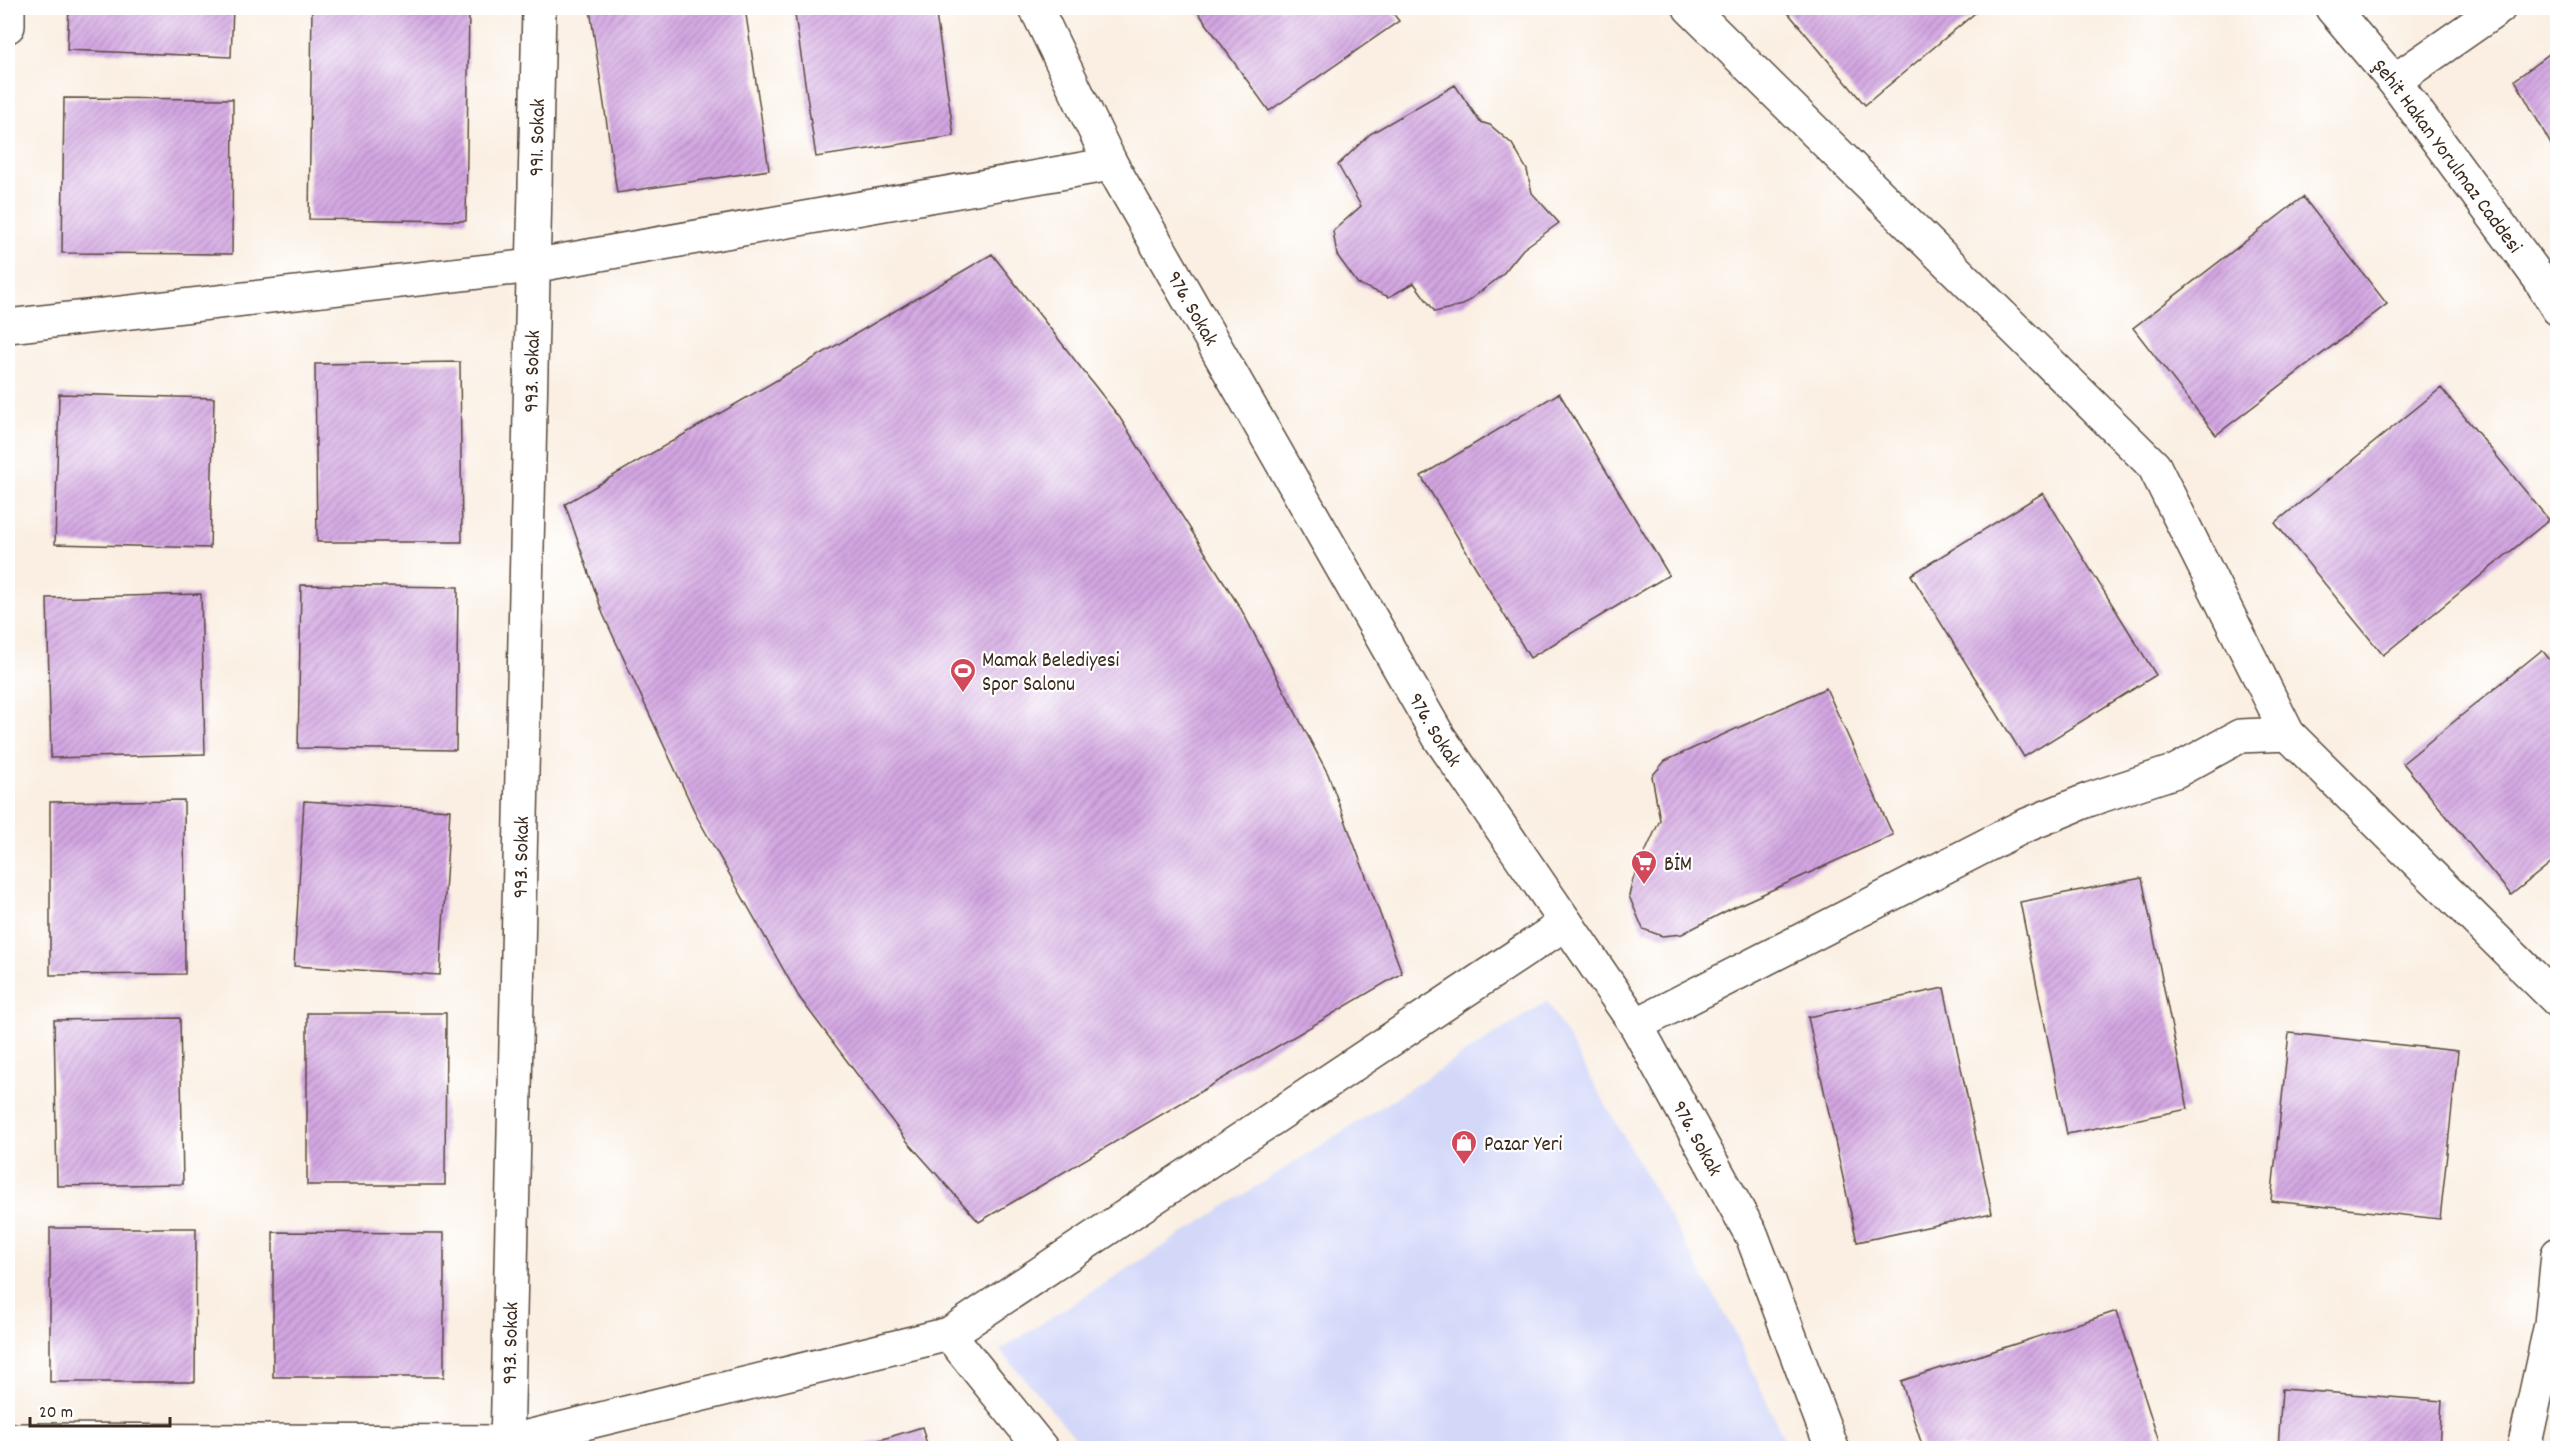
<svg xmlns="http://www.w3.org/2000/svg" width="2565" height="1456" viewBox="0 0 2565 1456" font-family="Dekko,sans-serif">
<defs>
<pattern id="building-hatch" width="6" height="6" patternUnits="userSpaceOnUse" patternTransform="scale(1.5)"><rect width="6" height="6" fill="#d3a6e2"/><path d="M-1 1l2-2M0 6l6-6M5 7l2-2" fill="none" stroke="#ac87b7"/></pattern>
</defs>
<rect width="100%" height="100%" fill="#fff"/>
<filter id="ink" filterUnits="userSpaceOnUse"><feTurbulence type="fractalNoise" baseFrequency=".0167" numOctaves="2"/><feDisplacementMap in="SourceGraphic" scale="12" xChannelSelector="R" yChannelSelector="G"/><feConvolveMatrix kernelMatrix="1 2 1 2 8 2 1 2 1" color-interpolation-filters="sRGB"/></filter>
<filter id="wash" filterUnits="userSpaceOnUse"><feTurbulence type="fractalNoise" baseFrequency=".008" numOctaves="4" result="noise"/><feDisplacementMap in="SourceGraphic" scale="24" xChannelSelector="R" yChannelSelector="G"/><feGaussianBlur stdDeviation="1.35" result="paint"/><feColorMatrix in="noise" values="0 0 0 0 0 0 0 0 0 0 0 0 0 0 0 0 0 1.4 0 .05"/><feComposite in="paint" operator="in"/></filter>
<g filter="url(#wash)">
<rect width="100%" height="100%" fill="#faefe2"/>
<path fill="#d3d8f9" d="M 1547,1001 L 1735,1332 L 1788,1448 L 1084,1448 L 1000,1350 Z"/>
<g id="blocks">
<path fill="url(#building-hatch)" d="M 69,8 L 233,8 L 231,57 L 67,50 Z
M 312,8 L 469,8 L 466,221 L 309,219 Z
M 600,8 L 745,8 L 769,170 L 617,193 L 590,9 Z
M 794,8 L 935,8 L 954,136 L 816,157 Z
M 1195,8 L 1389,8 L 1399,21 L 1269,111 Z
M 1784,8 L 1981,8 L 1865,105 Z
M 2558,47 L 2558,157 L 2515,80 Z
M 1455,85 L 1480,122 L 1490,125 L 1512,144 L 1527,170 L 1532,193 L 1559,223 L 1523,249 L 1502,275 L 1463,305 L 1435,312 L 1414,283 L 1389,297 L 1358,284 L 1337,255 L 1333,231 L 1361,206 L 1338,165 L 1370,134 Z
M 64,98 L 233,99 L 232,254 L 62,253 Z
M 2303,197 L 2387,304 L 2216,435 L 2133,328 Z
M 992,254 L 1120,418 L 1241,609 L 1328,774 L 1402,973 L 979,1222 L 907,1141 L 799,997 L 697,817 L 603,614 L 565,504 Z
M 460,362 L 462,542 L 317,542 L 315,364 Z
M 2441,388 L 2549,520 L 2383,655 L 2275,523 Z
M 1559,393 L 1669,575 L 1530,658 L 1421,476 Z
M 59,394 L 214,398 L 210,548 L 55,544 Z
M 2043,493 L 2156,675 L 2024,757 L 1911,575 Z
M 301,585 L 458,587 L 456,750 L 298,748 Z
M 201,594 L 205,754 L 51,758 L 47,598 Z
M 2542,650 L 2558,670 L 2558,857 L 2511,895 L 2403,763 Z
M 1826,688 L 1893,835 L 1732,908 L 1682,934 L 1662,936 L 1643,929 L 1629,896 L 1633,879 L 1660,820 L 1652,776 L 1665,761 Z
M 184,800 L 185,974 L 50,975 L 50,802 Z
M 304,801 L 450,810 L 440,975 L 294,966 Z
M 2142,878 L 2188,1109 L 2067,1134 L 2020,902 Z
M 1944,988 L 1992,1213 L 1857,1242 L 1808,1017 Z
M 307,1013 L 446,1013 L 445,1185 L 307,1185 Z
M 180,1018 L 183,1184 L 57,1186 L 54,1020 Z
M 2289,1033 L 2458,1051 L 2440,1219 L 2271,1201 Z
M 50,1228 L 196,1228 L 195,1382 L 50,1382 Z
M 273,1232 L 444,1233 L 444,1377 L 273,1377 Z
M 2117,1311 L 2161,1448 L 1923,1448 L 1901,1381 Z
M 2282,1389 L 2442,1401 L 2439,1448 L 2278,1448 Z
M 922,1427 L 928,1448 L 854,1448 Z"/>
</g>
</g>
<g filter="url(#ink)">
<use href="#blocks" fill-opacity="0" stroke="#58483b" stroke-width="1.5"/>
<g fill="none" stroke-linecap="round" stroke-linejoin="round">
<defs>
<g id="minor">
<path id="s1" d="M 1036,8 L 1111,164 L 1439,737 L 1636,1025 L 1752,1236 L 1832,1448"/>
<path d="M 1690,8 L 2154,466 L 2288,734"/>
<path d="M 8,26 L 8,8"/>
<path d="M 2394,81 L 2499,8"/>
<path d="M 8,326 L 532,266 L 1111,164"/>
<path d="M 1636,1025 L 2022,827 L 2088,800 L 2176,771 L 2240,736 L 2288,734 L 2558,1001"/>
<path d="M 949,1334 L 1041,1448"/>
<path d="M 8,1440 L 507,1442 L 949,1334 L 1566,923"/>
<path id="s2" d="M 507,1448 L 539,8"/>
<path d="M 2524,1448 L 2551,1324 L 2558,1254"/>
</g>
<g id="tertiary">
<path id="s3" d="M 2332,8 L 2394,81 L 2539,278 L 2558,309"/>
</g>
</defs>
<use href="#minor" stroke="#58483b" stroke-width="36"/>
<use href="#tertiary" stroke="#58483b" stroke-width="36"/>
<use href="#minor" stroke="#fff" stroke-width="33"/>
<use href="#tertiary" stroke="#fff" stroke-width="33"/>
</g>
</g>
<defs>
<symbol id="stadium-pin" viewBox="-11 -11 22 30"><path d="M0 17L-7.5 6A9.5 9.5 0 1 1 7.5 6Z" fill="#d1495b" stroke="#fff"/><path d="M0-5a6.5 5 0 1 0 0 10a6.5 5 0 1 0 0-10ZM-3.5-1.8h7v3.6h-7Z" fill="#fff"/></symbol>
<symbol id="supermarket-pin" viewBox="-11 -11 22 30"><path d="M0 17L-7.5 6A9.5 9.5 0 1 1 7.5 6Z" fill="#d1495b" stroke="#fff"/><path d="M-6-5.5h2.5l.6 2H6L4.5 2H-2.5L-4.4-4H-6ZM-1.5 3.2a1.3 1.3 0 1 0 .1 0ZM3 3.2a1.3 1.3 0 1 0 .1 0Z" fill="#fff"/></symbol>
<symbol id="shop-pin" viewBox="-11 -11 22 30"><path d="M0 17L-7.5 6A9.5 9.5 0 1 1 7.5 6Z" fill="#d1495b" stroke="#fff"/><path d="M-5-2.5h2.3a2.7 3.5 0 0 1 5.4 0H5L5.5 6h-11ZM-1.5-2.5h3a1.5 2.3 0 0 0-3 0Z" fill="#fff"/></symbol>
</defs>
<g fill-rule="evenodd">
<use href="#stadium-pin" x="948" y="656" width="30" height="40"/>
<use href="#supermarket-pin" x="1629" y="848" width="30" height="40"/>
<use href="#shop-pin" x="1449" y="1128" width="30" height="40"/>
</g>
<g text-anchor="middle" stroke-width="4.5" stroke-linejoin="round" paint-order="stroke">
<g font-size="21" fill="#3b2a1e" stroke="#fff">
<text dy="7" stroke="none"><textPath href="#s2" startOffset="1311">991. Sokak</textPath></text>
<text dy="7" stroke="none"><textPath href="#s3" startOffset="188">Şehit Hakan Yorulmaz Caddesi</textPath></text>
<text dy="7" stroke="none"><textPath href="#s1" startOffset="339">976. Sokak</textPath></text>
<text dy="7" stroke="none"><textPath href="#s2" startOffset="1077">993. Sokak</textPath></text>
<text dy="7" stroke="none"><textPath href="#s1" startOffset="825">976. Sokak</textPath></text>
<text dy="7" stroke="none"><textPath href="#s2" startOffset="591">993. Sokak</textPath></text>
<text dy="7" stroke="none"><textPath href="#s1" startOffset="1311">976. Sokak</textPath></text>
<text dy="7" stroke="none"><textPath href="#s2" startOffset="105">993. Sokak</textPath></text>
</g>
<g font-size="21" fill="#3b2a1e" stroke="#fff" text-anchor="start">
<text x="982" y="666">Mamak Belediyesi<tspan x="982" dy="24">Spor Salonu</tspan></text>
<text x="1664" y="870">BİM</text>
<text x="1484" y="1150">Pazar Yeri</text>
</g>
</g>
<rect width="2565" height="1456" fill="none" stroke="#fff" stroke-width="30"/>
<path d="M30 1417v9h140v-9" fill="none" stroke="#3b2a1e" stroke-width="3"/>
<text x="39" y="1417" font-size="18" fill="#3b2a1e" stroke="#ffffff" stroke-width="4.5" paint-order="stroke">20 m</text>
</svg>
